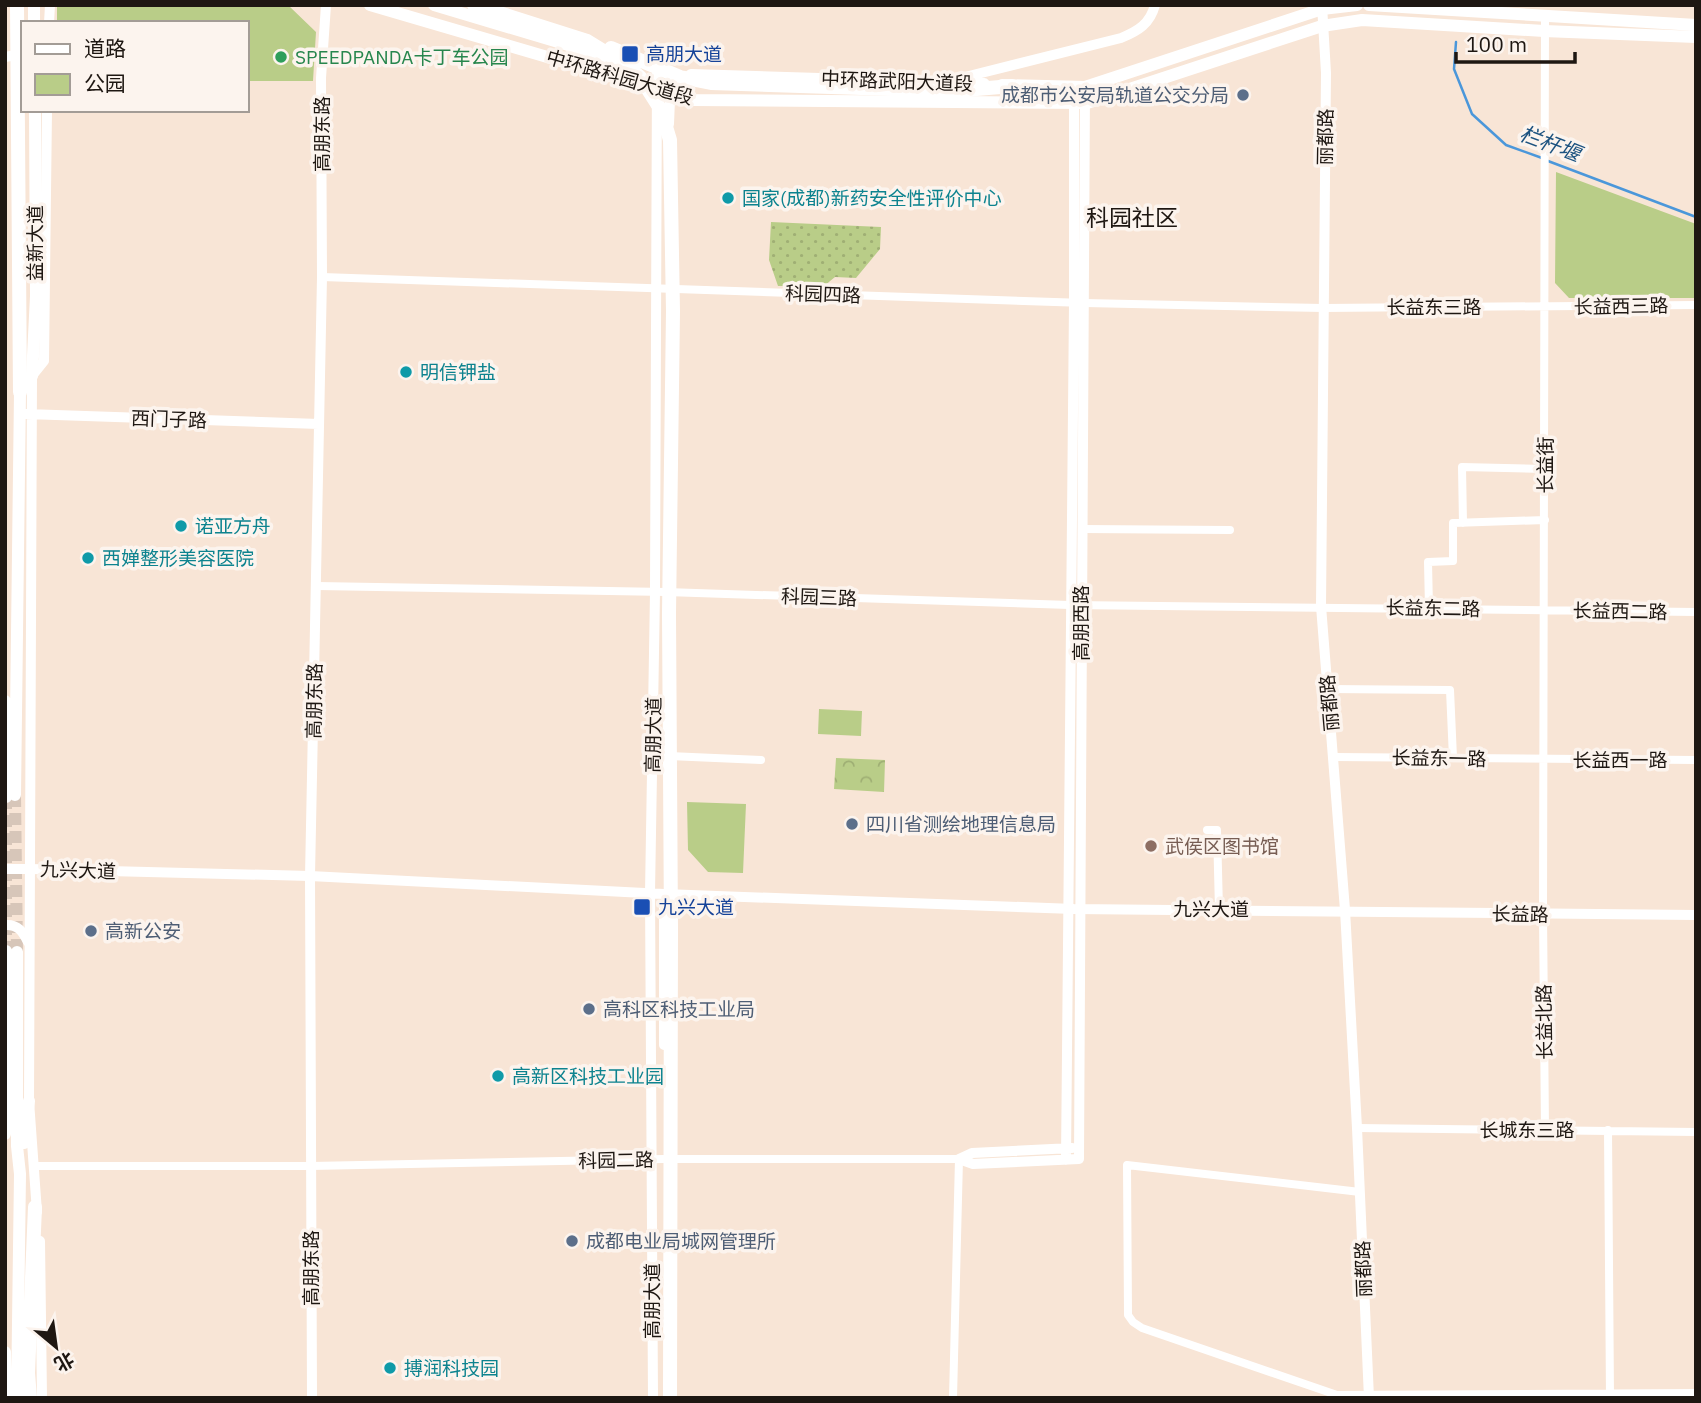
<svg xmlns="http://www.w3.org/2000/svg" width="1701" height="1403" viewBox="0 0 1701 1403" font-family="'IBM Plex Sans','Noto Sans SC',sans-serif">
<defs>
<pattern id="grass-dots" width="8" height="8" patternUnits="userSpaceOnUse" patternTransform="scale(1.75)"><rect width="8" height="8" fill="#b9cd88"/><path d="M2 2h.1M6 6h.1" fill="none" stroke="#9faf74" stroke-width="1.8" stroke-linecap="round"/></pattern>
<pattern id="forest-crowns" width="20" height="18" patternUnits="userSpaceOnUse" patternTransform="scale(1.75)"><rect width="20" height="18" fill="#b9cd88"/><path d="M2 6a3 3 0 1 1 6 0M12 15a3 3 0 1 1 6 0" fill="none" stroke="#9faf74"/></pattern>
</defs>
<rect width="100%" height="100%" fill="#f8e5d6"/>
<path fill="url(#grass-dots)" d="M 771,222 L 881,227 L 880,249 L 856,278 L 835,277 L 824,286 L 778,286 L 769,260 Z"/>
<path fill="url(#forest-crowns)" d="M 836,758 L 885,760 L 884,792 L 834,789 Z"/>
<path fill="#b9cd88" d="M 57,5 L 289,6 L 316,32 L 313,81 L 247,81 L 247,23 L 57,23 Z
M 1556,172 L 1696,224 L 1696,298 L 1569,298 L 1555,283 Z
M 819,709 L 862,711 L 861,736 L 818,734 Z
M 687,802 L 746,804 L 743,873 L 708,872 L 688,850 Z"/>
<g fill="none" stroke-linecap="round" stroke-linejoin="round">
<path stroke="#4b97da" stroke-width="2.5" d="M 1456,42 L 1454,69 L 1472,114 L 1506,145 L 1542,158
M 1548,161 L 1696,217"/>
<path stroke="#d7c6b9" stroke-width="12" stroke-dasharray="12 6" stroke-linecap="butt" d="M 15,795 L 17,952
M 6,797 L 6,951"/>
<path stroke="#fff" stroke-width="8" d="M 1545,16 L 1543,914 L 1545,1130
M 322,277 L 1085,303 L 1323,308 L 1696,305
M 1463,523 L 1462,467 L 1545,469
M 1082,529 L 1230,530
M 317,586 L 666,592 L 1070,605 L 1696,612
M 1429,608 L 1428,562 L 1453,561 L 1453,523 L 1545,520
M 1328,689 L 1450,690 L 1453,758
M 669,756 L 761,760
M 1334,757 L 1696,760
M 1207,830 L 1217,830 L 1219,910
M 1357,1128 L 1696,1132
M 1608,1130 L 1610,1398
M 34,1166 L 311,1166 L 664,1159 L 959,1159 L 953,1398
M 1360,1192 L 1127,1165 L 1128,1315 L 1133,1322 L 1142,1328 L 1337,1395 L 1696,1393"/>
<path stroke="#fff" stroke-width="10" d="M 1322,5 L 1326,73 L 1321,606 L 1345,910 L 1357,1128 L 1369,1398
M 5,57 L 22,54
M 953,80 L 1121,38 C 1138,31 1150,24 1155,5
M 32,376 L 29,1101 L 37,1212
M 26,414 L 319,424
M 5,869 L 29,869
M 959,1159 L 973,1164 L 1079,1159 L 1085,87
M 959,1159 L 972,1153 L 1072,1148
M 1066,1160 L 1074,303 L 1074,88
M 40,1241 L 42,1398
M 312,1398 L 310,876 L 322,277 L 321,78 L 326,5"/>
<path stroke="#fff" stroke-width="10" d="M 49,23 L 50,5
M 669,124 L 671,75
M 32,376 L 44,361 L 47,110
M 29,869 L 310,876 L 664,894 L 1074,909 L 1696,915
M 5,925 C 18,924 23,932 28,942
M 664,1045 L 664,904
M 653,1398 L 650,893 L 655,592 L 657,71"/>
<path stroke="#fff" stroke-width="12" d="M 34,5 L 34,23
M 370,5 L 694,100 L 1087,103 L 1322,26 L 1362,20 L 1544,31 L 1696,37
M 434,5 L 605,56
M 1369,5 L 1696,25
M 691,75 L 984,84
M 1002,85 L 1085,87 L 1322,9 L 1357,5
M 5,701 L 6,797
M 15,795 L 20,392 L 32,376 L 36,296 L 35,110
M 17,952 L 17,1146 L 20,1174 L 17,1398
M 5,1134 L 6,951
M 24,1143 L 29,1101
M 5,1352 L 6,1398"/>
<path stroke="#fff" stroke-width="14" d="M 474,5 L 587,41 L 626,65 L 640,77 L 661,110 L 670,140 L 673,311 L 669,614 L 671,928 L 670,1398
M 611,48 L 680,77 L 711,83 L 953,91 L 1012,86
M 30,1398 L 28,1373 L 35,1207"/>
<path stroke="#fff" stroke-width="14" d="M 17,5 L 20,392"/>
</g>
<g fill="#1a4fb4" stroke="#fcf4ee" stroke-width="2.5">
<rect x="621" y="45" width="18" height="18" rx="3.5"/>
<rect x="633" y="898" width="18" height="18" rx="3.5"/>
</g>
<circle fill="#2e9e5b" stroke="#fcf4ee" stroke-width="2.5" cx="281" cy="57" r="7"/>
<g fill="#5c6f8a" stroke="#fcf4ee" stroke-width="2.5">
<circle cx="1243" cy="95" r="7"/>
<circle cx="852" cy="824" r="7"/>
<circle cx="91" cy="931" r="7"/>
<circle cx="589" cy="1009" r="7"/>
<circle cx="572" cy="1241" r="7"/>
</g>
<g fill="#0f9aa8" stroke="#fcf4ee" stroke-width="2.5">
<circle cx="728" cy="198" r="7"/>
<circle cx="406" cy="372" r="7"/>
<circle cx="181" cy="526" r="7"/>
<circle cx="88" cy="558" r="7"/>
<circle cx="498" cy="1076" r="7"/>
<circle cx="390" cy="1368" r="7"/>
</g>
<circle fill="#8d6e63" stroke="#fcf4ee" stroke-width="2.5" cx="1151" cy="846" r="7"/>
<g text-anchor="middle" stroke-width="7" stroke-linejoin="round" paint-order="stroke">
<g font-size="19" fill="#164399" stroke="#fcf4ee" text-anchor="start">
<text x="646" y="61">高朋大道</text>
<text x="658" y="914">九兴大道</text>
</g>
<g font-size="19" fill="#27864d" stroke="#fcf4ee" text-anchor="start">
<text x="295" y="64">SPEEDPANDA卡丁车公园</text>
</g>
<g font-size="19" fill="#1e1712" stroke="#fcf4ee">
<text transform="translate(620 77) rotate(16)" y="7">中环路科园大道段</text>
<text transform="translate(897 81) rotate(2)" y="7">中环路武阳大道段</text>
<text transform="translate(322 134) rotate(-90)" y="7">高朋东路</text>
<text transform="translate(1325 137) rotate(-89)" y="7">丽都路</text>
<text transform="translate(35 243) rotate(-90)" y="7">益新大道</text>
<text transform="translate(823 294) rotate(2)" y="7">科园四路</text>
<text transform="translate(1621 306) rotate(-1)" y="7">长益西三路</text>
<text x="1434" y="314">长益东三路</text>
<text transform="translate(169 419) rotate(2)" y="7">西门子路</text>
<text transform="translate(1545 465) rotate(-90)" y="7">长益街</text>
<text transform="translate(819 597) rotate(2)" y="7">科园三路</text>
<text transform="translate(1433 608) rotate(1)" y="7">长益东二路</text>
<text transform="translate(1620 611) rotate(1)" y="7">长益西二路</text>
<text transform="translate(1081 623) rotate(-90)" y="7">高朋西路</text>
<text transform="translate(314 701) rotate(-89)" y="7">高朋东路</text>
<text transform="translate(1329 703) rotate(-95)" y="7">丽都路</text>
<text transform="translate(653 735) rotate(-89)" y="7">高朋大道</text>
<text transform="translate(1439 758) rotate(1)" y="7">长益东一路</text>
<text x="1620" y="767">长益西一路</text>
<text transform="translate(78 870) rotate(2)" y="7">九兴大道</text>
<text x="1211" y="916">九兴大道</text>
<text transform="translate(1520 914) rotate(1)" y="7">长益路</text>
<text transform="translate(1544 1022) rotate(-91)" y="7">长益北路</text>
<text x="1527" y="1137">长城东三路</text>
<text transform="translate(616 1160) rotate(-1)" y="7">科园二路</text>
<text transform="translate(311 1268) rotate(-90)" y="7">高朋东路</text>
<text transform="translate(1363 1269) rotate(-92)" y="7">丽都路</text>
<text transform="translate(652 1301) rotate(-90)" y="7">高朋大道</text>
</g>
<g font-size="19" fill="#4e5e75" stroke="#fcf4ee" text-anchor="start">
<text x="1229" y="102" text-anchor="end">成都市公安局轨道公交分局</text>
<text x="866" y="831">四川省测绘地理信息局</text>
<text x="105" y="938">高新公安</text>
<text x="603" y="1016">高科区科技工业局</text>
<text x="586" y="1248">成都电业局城网管理所</text>
</g>
<g font-size="19" fill="#0d838f" stroke="#fcf4ee" text-anchor="start">
<text x="742" y="205">国家(成都)新药安全性评价中心</text>
<text x="420" y="379">明信钾盐</text>
<text x="195" y="533">诺亚方舟</text>
<text x="102" y="565">西婵整形美容医院</text>
<text x="512" y="1083">高新区科技工业园</text>
<text x="404" y="1375">搏润科技园</text>
</g>
<g font-size="19" fill="#785e54" stroke="#fcf4ee" text-anchor="start">
<text x="1165" y="853">武侯区图书馆</text>
</g>
<g font-size="21" font-style="italic" fill="#1d5380" stroke="#fcf4ee">
<text transform="translate(1550 144) rotate(21)" y="7">栏杆堰</text>
</g>
<g font-size="23" fill="#1e1712" stroke="#fcf4ee">
<text x="1132" y="226">科园社区</text>
</g>
</g>
<rect width="1701" height="1403" fill="none" stroke="#1e1712" stroke-width="14"/>
<rect x="21" y="21" width="228" height="91" fill="#fcf4ee" stroke="#a39c96" stroke-width="2"/>
<rect x="35" y="44" width="35" height="10" fill="#ffffff" stroke="#a39c96" stroke-width="2"/>
<text x="84" y="56" font-size="21" fill="#1e1712">道路</text>
<rect x="35" y="74" width="35" height="21" fill="#b9cd88" stroke="#a39c96" stroke-width="2"/>
<text x="84" y="91" font-size="21" fill="#1e1712">公园</text>
<g transform="translate(56 1347) rotate(151)" stroke="#fcf4ee" stroke-width="5" paint-order="stroke">
<path d="M0-5L12 26L0 18L-12 26Z" fill="#1e1712"/>
<text y="-10" font-size="19" font-weight="bold" text-anchor="middle" fill="#1e1712">北</text>
</g>
<path d="M1456 52v10h119v-10" fill="none" stroke="#1e1712" stroke-width="3.5"/>
<text x="1466" y="52" font-size="21" fill="#1e1712" stroke="#fcf4ee" stroke-width="5" paint-order="stroke">100 m</text>
</svg>
